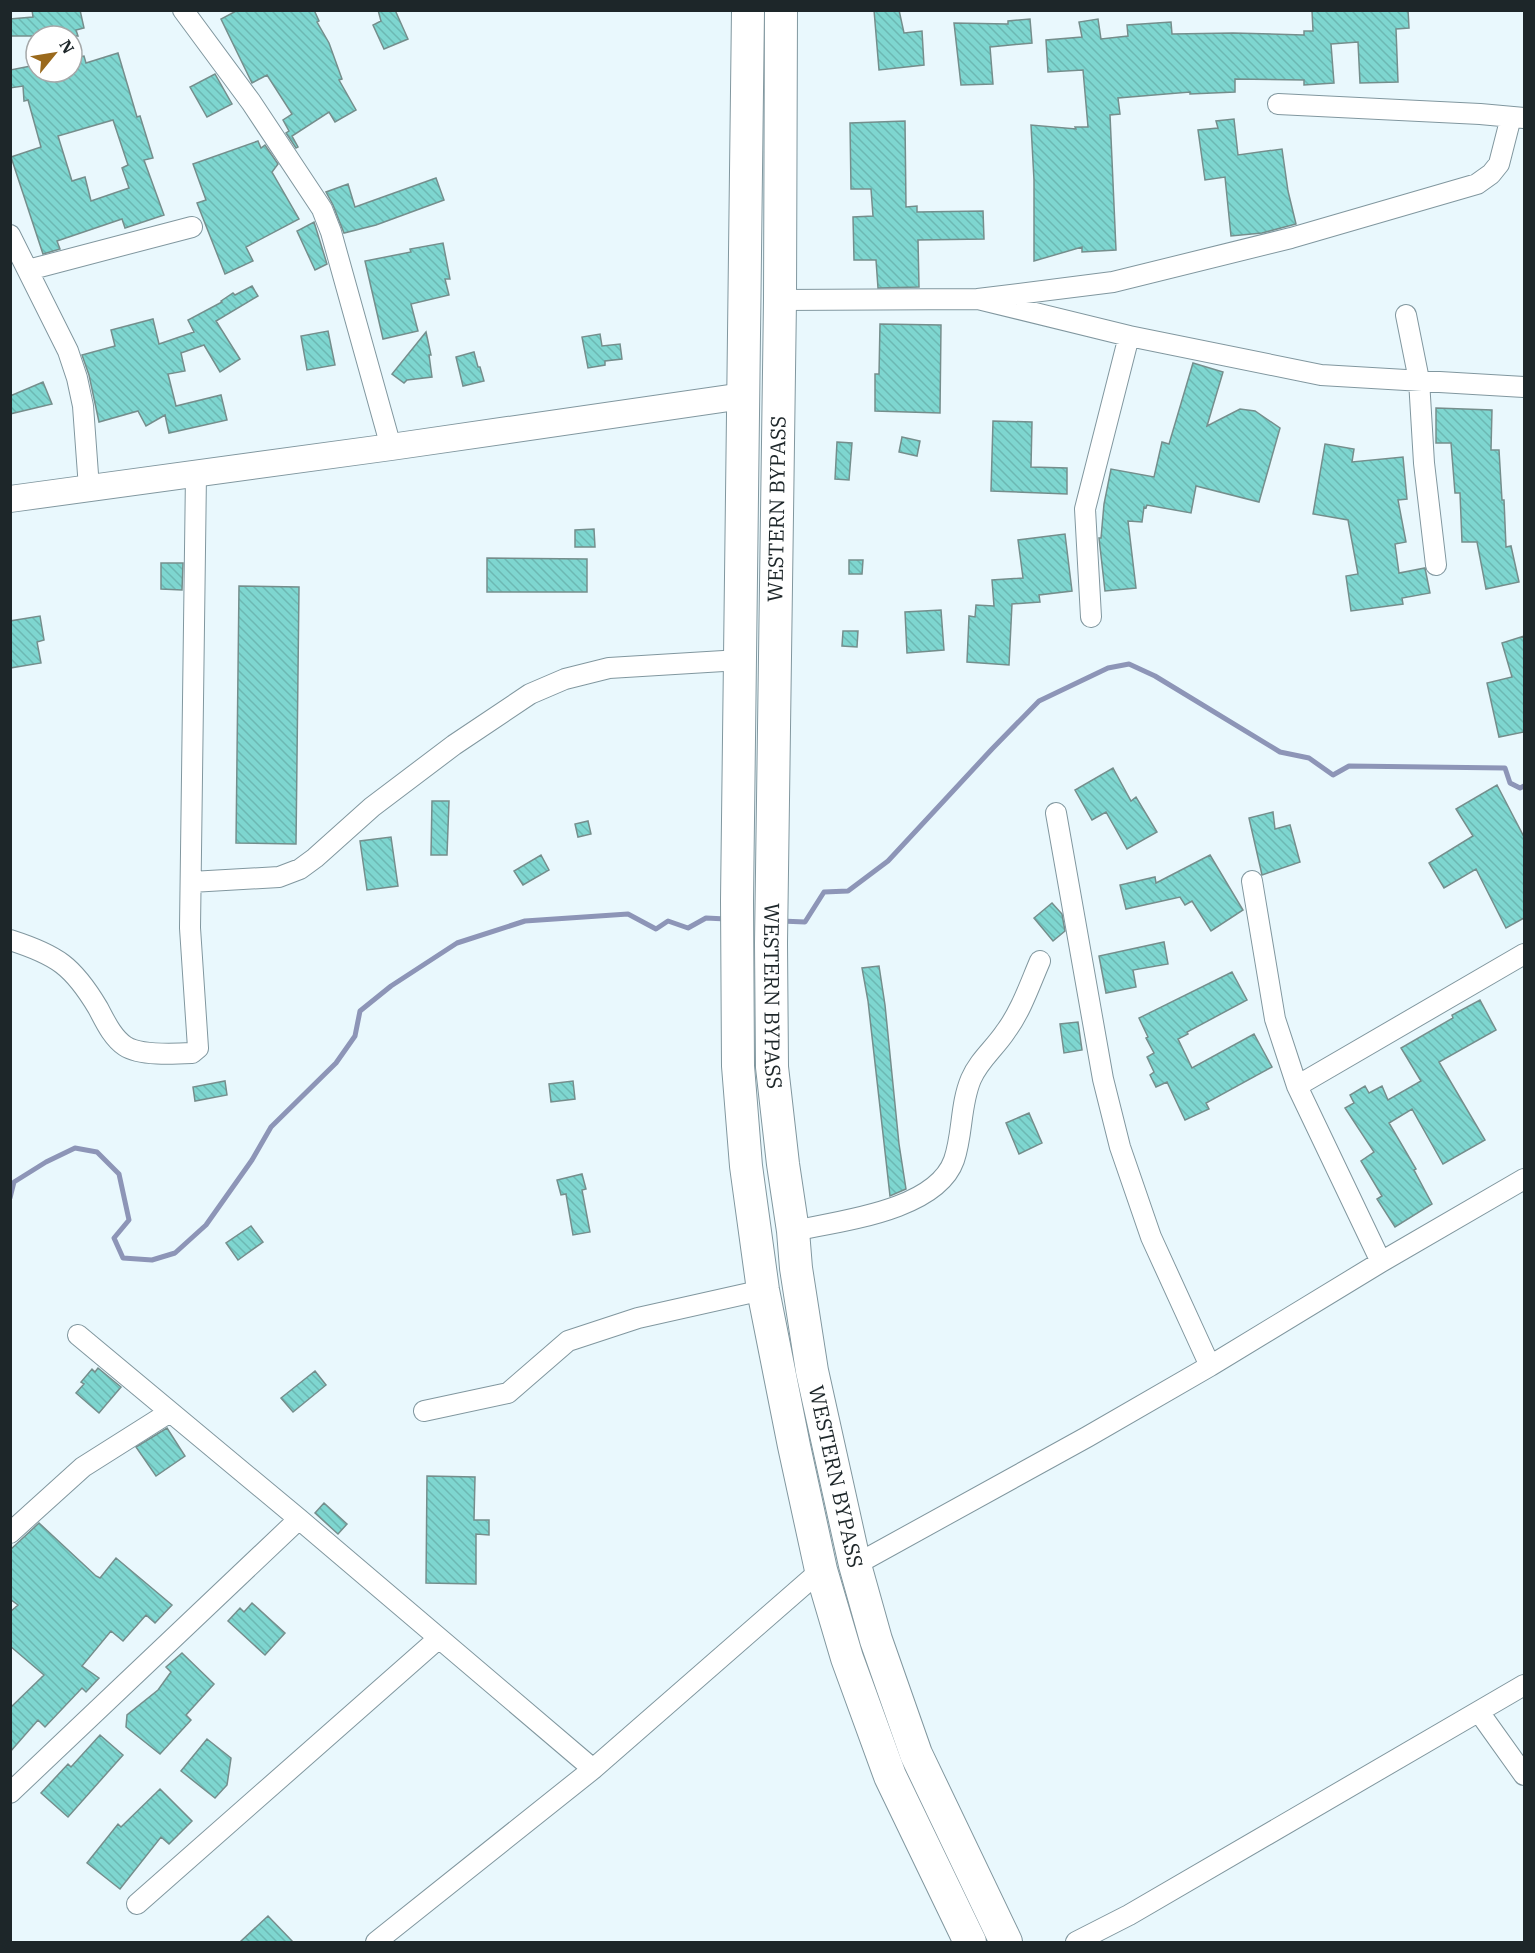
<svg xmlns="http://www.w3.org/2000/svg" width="1535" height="1953" viewBox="0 0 1535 1953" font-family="'IBM Plex Serif',serif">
<defs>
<pattern id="building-back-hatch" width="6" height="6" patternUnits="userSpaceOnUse" patternTransform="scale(1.5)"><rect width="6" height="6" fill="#7ed6d0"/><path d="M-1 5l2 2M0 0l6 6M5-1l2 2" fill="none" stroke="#6cb8b3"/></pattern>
</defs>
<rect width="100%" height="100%" fill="#e9f8fd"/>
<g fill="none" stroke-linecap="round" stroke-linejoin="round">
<path stroke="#8d95b7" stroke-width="5" d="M 781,921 L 805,922 L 824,892 L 848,891 L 888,861 L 992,749 L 1039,701 L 1108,668 L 1129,664 L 1155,676 L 1280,752 L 1309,758 L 1333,775 L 1349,766 L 1505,768 L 1510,783 L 1520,788 L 1524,786
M 10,1198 L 14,1182 L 46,1162 L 75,1148 L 97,1152 L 119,1174 L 129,1220 L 114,1238 L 123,1258 L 152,1260 L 175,1253 L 206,1225 L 252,1160 L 271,1127 L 336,1063 L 355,1036 L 360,1011 L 391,986 L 457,943 L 525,921 L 628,914 L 656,929 L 668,921 L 688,928 L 706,918 L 726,919"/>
</g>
<path fill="url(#building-back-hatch)" stroke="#758e8c" stroke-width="1.5" fill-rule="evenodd" d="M 32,10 L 80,10 L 84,28 L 76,30 L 78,36 L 10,36 L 10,19 L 33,17 Z
M 238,10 L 314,10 L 319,21 L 317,22 L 329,43 L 342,79 L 339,80 L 356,110 L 335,122 L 329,112 L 292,136 L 298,147 L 296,148 L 286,133 L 289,131 L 283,120 L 292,114 L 267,75 L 252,83 L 221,19 Z
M 378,10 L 395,10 L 408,39 L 384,49 L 373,25 L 381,21 Z
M 874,10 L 899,10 L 904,33 L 922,31 L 924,65 L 879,70 Z
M 1408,10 L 1409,28 L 1396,29 L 1398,82 L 1360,83 L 1358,42 L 1331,44 L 1334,83 L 1304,85 L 1304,80 L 1235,79 L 1235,92 L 1190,94 L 1190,92 L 1118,98 L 1120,114 L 1110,115 L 1116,250 L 1082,252 L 1082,247 L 1034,261 L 1034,180 L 1031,125 L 1076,129 L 1075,127 L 1088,127 L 1083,70 L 1048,72 L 1046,40 L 1082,37 L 1079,22 L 1098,19 L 1101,39 L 1128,36 L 1127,25 L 1171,22 L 1172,34 L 1233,33 L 1304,35 L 1304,31 L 1313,31 L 1312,11 Z
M 1030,19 L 1032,43 L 990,47 L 993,84 L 961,85 L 954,23 L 1008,24 L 1008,21 Z
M 118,53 L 137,117 L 140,116 L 153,158 L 144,160 L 164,215 L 125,228 L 122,219 L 57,241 L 60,249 L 43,254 L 11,157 L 41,147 L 28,100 L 24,101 L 23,86 L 10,88 L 10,70 L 36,65 L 36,72 L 72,72 L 72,58 L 84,56 L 86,63 ZM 113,120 L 128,165 L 122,168 L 129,188 L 91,201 L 85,177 L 72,181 L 58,136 Z
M 215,74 L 232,104 L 207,117 L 190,87 Z
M 1234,119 L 1238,155 L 1282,149 L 1288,191 L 1296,224 L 1262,233 L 1231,236 L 1225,177 L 1205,180 L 1198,130 L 1218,128 L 1216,121 Z
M 905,121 L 906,207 L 917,206 L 917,212 L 983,211 L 984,239 L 918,240 L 919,287 L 878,288 L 876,260 L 854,260 L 853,217 L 873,216 L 871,189 L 851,189 L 850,123 Z
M 258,141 L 261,148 L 265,145 L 278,164 L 272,172 L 299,219 L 246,247 L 253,261 L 225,274 L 197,203 L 206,200 L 193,164 Z
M 436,178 L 444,200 L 376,225 L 344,233 L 333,205 L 326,192 L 348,184 L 355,207 Z
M 314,222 L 327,264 L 315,270 L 297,231 Z
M 443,243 L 450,279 L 445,279 L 449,295 L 411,304 L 418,331 L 383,339 L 365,261 L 411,252 L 410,249 Z
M 252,286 L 258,296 L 216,321 L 240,359 L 220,372 L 204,345 L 181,353 L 185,371 L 168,374 L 176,406 L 221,395 L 227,420 L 169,433 L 165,415 L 146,426 L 138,411 L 99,422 L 89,375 L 82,355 L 115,346 L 111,330 L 153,319 L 159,344 L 194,332 L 188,320 L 222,302 L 221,301 L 233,293 L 235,295 Z
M 880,324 L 941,325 L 940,413 L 875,411 L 875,374 L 879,374 Z
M 328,331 L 335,365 L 307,370 L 301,336 Z
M 426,332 L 431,355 L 429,355 L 432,377 L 407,380 L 404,383 L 392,374 Z
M 600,334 L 602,346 L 620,344 L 622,359 L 605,361 L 605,365 L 588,368 L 582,337 Z
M 474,352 L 478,367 L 480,367 L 484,381 L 463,386 L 456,357 Z
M 1193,363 L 1223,372 L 1207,426 L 1240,409 L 1255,411 L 1280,428 L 1259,502 L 1196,486 L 1191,513 L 1147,505 L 1146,508 L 1144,507 L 1142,522 L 1128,521 L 1136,588 L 1105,591 L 1099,538 L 1101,538 L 1104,504 L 1111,469 L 1154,477 L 1162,442 L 1169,444 Z
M 43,382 L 52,404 L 10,414 L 10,396 Z
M 1436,408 L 1492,410 L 1491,450 L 1499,450 L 1502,500 L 1504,500 L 1506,547 L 1511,546 L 1519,582 L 1486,589 L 1477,542 L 1462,542 L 1460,493 L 1455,493 L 1451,443 L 1436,443 Z
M 993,421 L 1032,422 L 1031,467 L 1067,468 L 1067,494 L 991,491 Z
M 902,437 L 920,441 L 917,456 L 899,452 Z
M 837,442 L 852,443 L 849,480 L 835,479 Z
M 1325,444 L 1354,449 L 1352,462 L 1403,457 L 1407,499 L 1398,500 L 1406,542 L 1395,544 L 1399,573 L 1425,568 L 1430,593 L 1402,598 L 1403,604 L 1351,611 L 1346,576 L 1358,574 L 1348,520 L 1313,514 Z
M 594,529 L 595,547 L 575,547 L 575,530 Z
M 1065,534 L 1072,591 L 1039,595 L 1040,602 L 1012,604 L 1009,665 L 967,662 L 969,616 L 975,617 L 976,605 L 994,606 L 992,580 L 1023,578 L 1018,540 Z
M 487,558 L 587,559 L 587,592 L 487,592 Z
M 849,560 L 863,560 L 862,574 L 849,574 Z
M 161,563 L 183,563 L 182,590 L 161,589 Z
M 239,586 L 299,587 L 296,844 L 236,843 Z
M 941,610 L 944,650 L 907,653 L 905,612 Z
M 40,616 L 44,640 L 37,642 L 41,663 L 10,668 L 10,621 Z
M 843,631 L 858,631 L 857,647 L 842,646 Z
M 1524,636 L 1524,732 L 1499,737 L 1487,683 L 1512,677 L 1502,643 Z
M 1113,768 L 1131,801 L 1136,797 L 1157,832 L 1127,849 L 1106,812 L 1092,820 L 1075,790 Z
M 1497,785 L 1524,837 L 1524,918 L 1506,928 L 1476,869 L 1444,888 L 1429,863 L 1473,836 L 1456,809 Z
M 432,801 L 449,801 L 447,855 L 431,855 Z
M 1273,812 L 1275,829 L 1290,825 L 1300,862 L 1262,875 L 1249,818 Z
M 588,821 L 591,834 L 578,837 L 575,824 Z
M 391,837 L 398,886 L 367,890 L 360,841 Z
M 541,855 L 549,870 L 523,885 L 514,871 Z
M 1210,855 L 1243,910 L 1211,931 L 1192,901 L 1185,905 L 1180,897 L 1126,909 L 1120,885 L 1155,877 L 1156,883 Z
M 1052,903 L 1062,914 L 1065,931 L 1053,941 L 1034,918 Z
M 1164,942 L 1168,964 L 1133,970 L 1136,987 L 1106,993 L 1099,956 Z
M 879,966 L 885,1005 L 899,1144 L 906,1189 L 890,1196 L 868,1001 L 862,968 Z
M 1232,972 L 1247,1000 L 1187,1032 L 1188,1034 L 1178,1039 L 1192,1068 L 1254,1034 L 1272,1067 L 1206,1103 L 1209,1109 L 1185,1120 L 1167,1082 L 1156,1087 L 1150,1075 L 1154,1072 L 1147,1057 L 1154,1053 L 1146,1038 L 1148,1037 L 1139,1018 Z
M 1480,1000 L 1496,1030 L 1439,1062 L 1485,1140 L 1443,1164 L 1412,1109 L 1389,1123 L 1416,1169 L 1414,1170 L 1432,1204 L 1395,1227 L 1377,1199 L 1382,1196 L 1361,1161 L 1374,1152 L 1345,1108 L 1354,1103 L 1350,1095 L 1365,1086 L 1369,1093 L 1382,1086 L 1388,1100 L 1421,1081 L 1401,1048 L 1453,1018 L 1452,1015 Z
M 1078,1022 L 1082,1050 L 1064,1053 L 1060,1024 Z
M 225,1081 L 227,1095 L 195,1101 L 193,1087 Z
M 573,1081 L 575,1099 L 551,1102 L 549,1084 Z
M 1029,1113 L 1042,1143 L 1019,1154 L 1006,1123 Z
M 582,1174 L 586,1189 L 582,1190 L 590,1232 L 573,1235 L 566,1194 L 561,1195 L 557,1180 Z
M 251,1226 L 263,1242 L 238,1260 L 226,1243 Z
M 98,1368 L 121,1387 L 99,1413 L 76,1393 L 84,1384 L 81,1382 L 92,1369 L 95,1372 Z
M 315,1371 L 326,1385 L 293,1412 L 281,1398 Z
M 167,1428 L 185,1456 L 156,1476 L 136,1447 Z
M 427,1476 L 475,1477 L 474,1520 L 489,1520 L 489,1535 L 476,1534 L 476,1584 L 426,1583 Z
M 324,1503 L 347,1524 L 338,1534 L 315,1513 Z
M 39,1523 L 96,1576 L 100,1578 L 116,1558 L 172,1605 L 155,1623 L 146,1615 L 123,1641 L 111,1631 L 82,1666 L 99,1678 L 86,1692 L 82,1688 L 45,1727 L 38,1720 L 10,1752 L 10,1708 L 44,1675 L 10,1646 L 10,1612 L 18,1605 L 10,1599 L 10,1550 Z
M 252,1603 L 285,1633 L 265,1655 L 228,1621 L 240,1608 L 244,1612 Z
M 182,1653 L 214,1684 L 186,1715 L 191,1720 L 160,1754 L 126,1727 L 127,1715 L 158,1690 L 171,1672 L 166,1667 Z
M 100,1735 L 123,1755 L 68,1817 L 41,1793 L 68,1764 L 71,1767 Z
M 207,1739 L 231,1758 L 227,1785 L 215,1798 L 181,1771 Z
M 160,1789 L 192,1821 L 169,1844 L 161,1837 L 120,1889 L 87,1863 L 118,1824 L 121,1827 Z
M 268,1916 L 293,1942 L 240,1942 Z"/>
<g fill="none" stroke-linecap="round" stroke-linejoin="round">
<defs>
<path id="minor" d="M 183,10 L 251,102 L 322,209 L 331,232 L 391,447
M 1278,104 L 1480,114 L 1524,118
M 1511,117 L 1499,164 L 1491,174 L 1477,184 L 1291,238 L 1113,282 L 978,299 L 1129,336 L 1321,375 L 1524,387
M 10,235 L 68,351 L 77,378 L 83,406 L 89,488
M 28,270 L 192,227
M 780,300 L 978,299
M 1406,315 L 1419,380 L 1424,463 L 1436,565
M 1091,617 L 1085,509 L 1129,336
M 1056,813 L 1103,1079 L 1120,1147 L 1151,1237 L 1210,1366
M 1252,881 L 1275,1019 L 1297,1086 L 1381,1262
M 191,882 L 279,877 L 300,869 L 315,858 L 372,807 L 454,745 L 530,694 L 565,679 L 609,668 L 740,660
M 10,940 C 57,955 73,966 98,1008 C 105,1021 112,1037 125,1046 C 140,1056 174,1054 192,1053 L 198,1048 L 190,928 L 196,474
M 1297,1086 L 1524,954
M 793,1231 C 839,1221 936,1211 954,1160 C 963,1134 960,1105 971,1079 C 979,1060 995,1048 1006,1031 C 1021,1011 1030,984 1040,961
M 78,1335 L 299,1519 L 593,1769
M 424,1411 L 508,1393 L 568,1341 L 638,1318 L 763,1290
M 10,1533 L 83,1467 L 170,1412
M 855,1565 L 1087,1437 L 1210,1366 L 1381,1262 L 1524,1179
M 1479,1712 L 1524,1775
M 10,1793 L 299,1519
M 137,1904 L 439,1638
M 376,1942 L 593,1769 L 821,1570
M 1076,1942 L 1129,1915 L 1524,1685"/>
<path id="tertiary" d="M 10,499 L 391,447 L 743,396"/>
<g id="primary">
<path d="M 748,10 L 737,901 L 738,1066 L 746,1166 L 763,1290 L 794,1446 L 821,1570 L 847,1658 L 890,1776 L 970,1942"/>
<path id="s1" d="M 781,10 L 780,300 L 771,943 L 772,1067 L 783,1164 L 793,1231 L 796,1268 L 812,1371 L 855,1565 L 876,1640 L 916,1754 L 1006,1942"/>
</g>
</defs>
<use href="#minor" stroke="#81979f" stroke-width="22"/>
<use href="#tertiary" stroke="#81979f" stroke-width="28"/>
<use href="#primary" stroke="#81979f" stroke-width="34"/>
<use href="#minor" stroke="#fff" stroke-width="20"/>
<use href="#tertiary" stroke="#fff" stroke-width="26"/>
<use href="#primary" stroke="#fff" stroke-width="32"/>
</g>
<g text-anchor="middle" stroke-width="4.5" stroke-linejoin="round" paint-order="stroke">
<g font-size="21" fill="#1d2629" stroke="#fff">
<text transform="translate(777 509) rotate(-89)" y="7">WESTERN BYPASS</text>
<text dy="7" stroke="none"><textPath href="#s1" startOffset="986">WESTERN BYPASS</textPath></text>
<text dy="7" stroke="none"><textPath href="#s1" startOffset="1472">WESTERN BYPASS</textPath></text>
</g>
</g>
<rect width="1535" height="1953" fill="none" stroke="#1d2629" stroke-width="24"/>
<g transform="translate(54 54) rotate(60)"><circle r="28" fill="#ffffff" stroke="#a5a8a9" stroke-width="1.5"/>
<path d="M0-4.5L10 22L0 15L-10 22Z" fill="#9a691c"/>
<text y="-9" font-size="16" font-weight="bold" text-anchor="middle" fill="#1d2629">N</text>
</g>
</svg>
